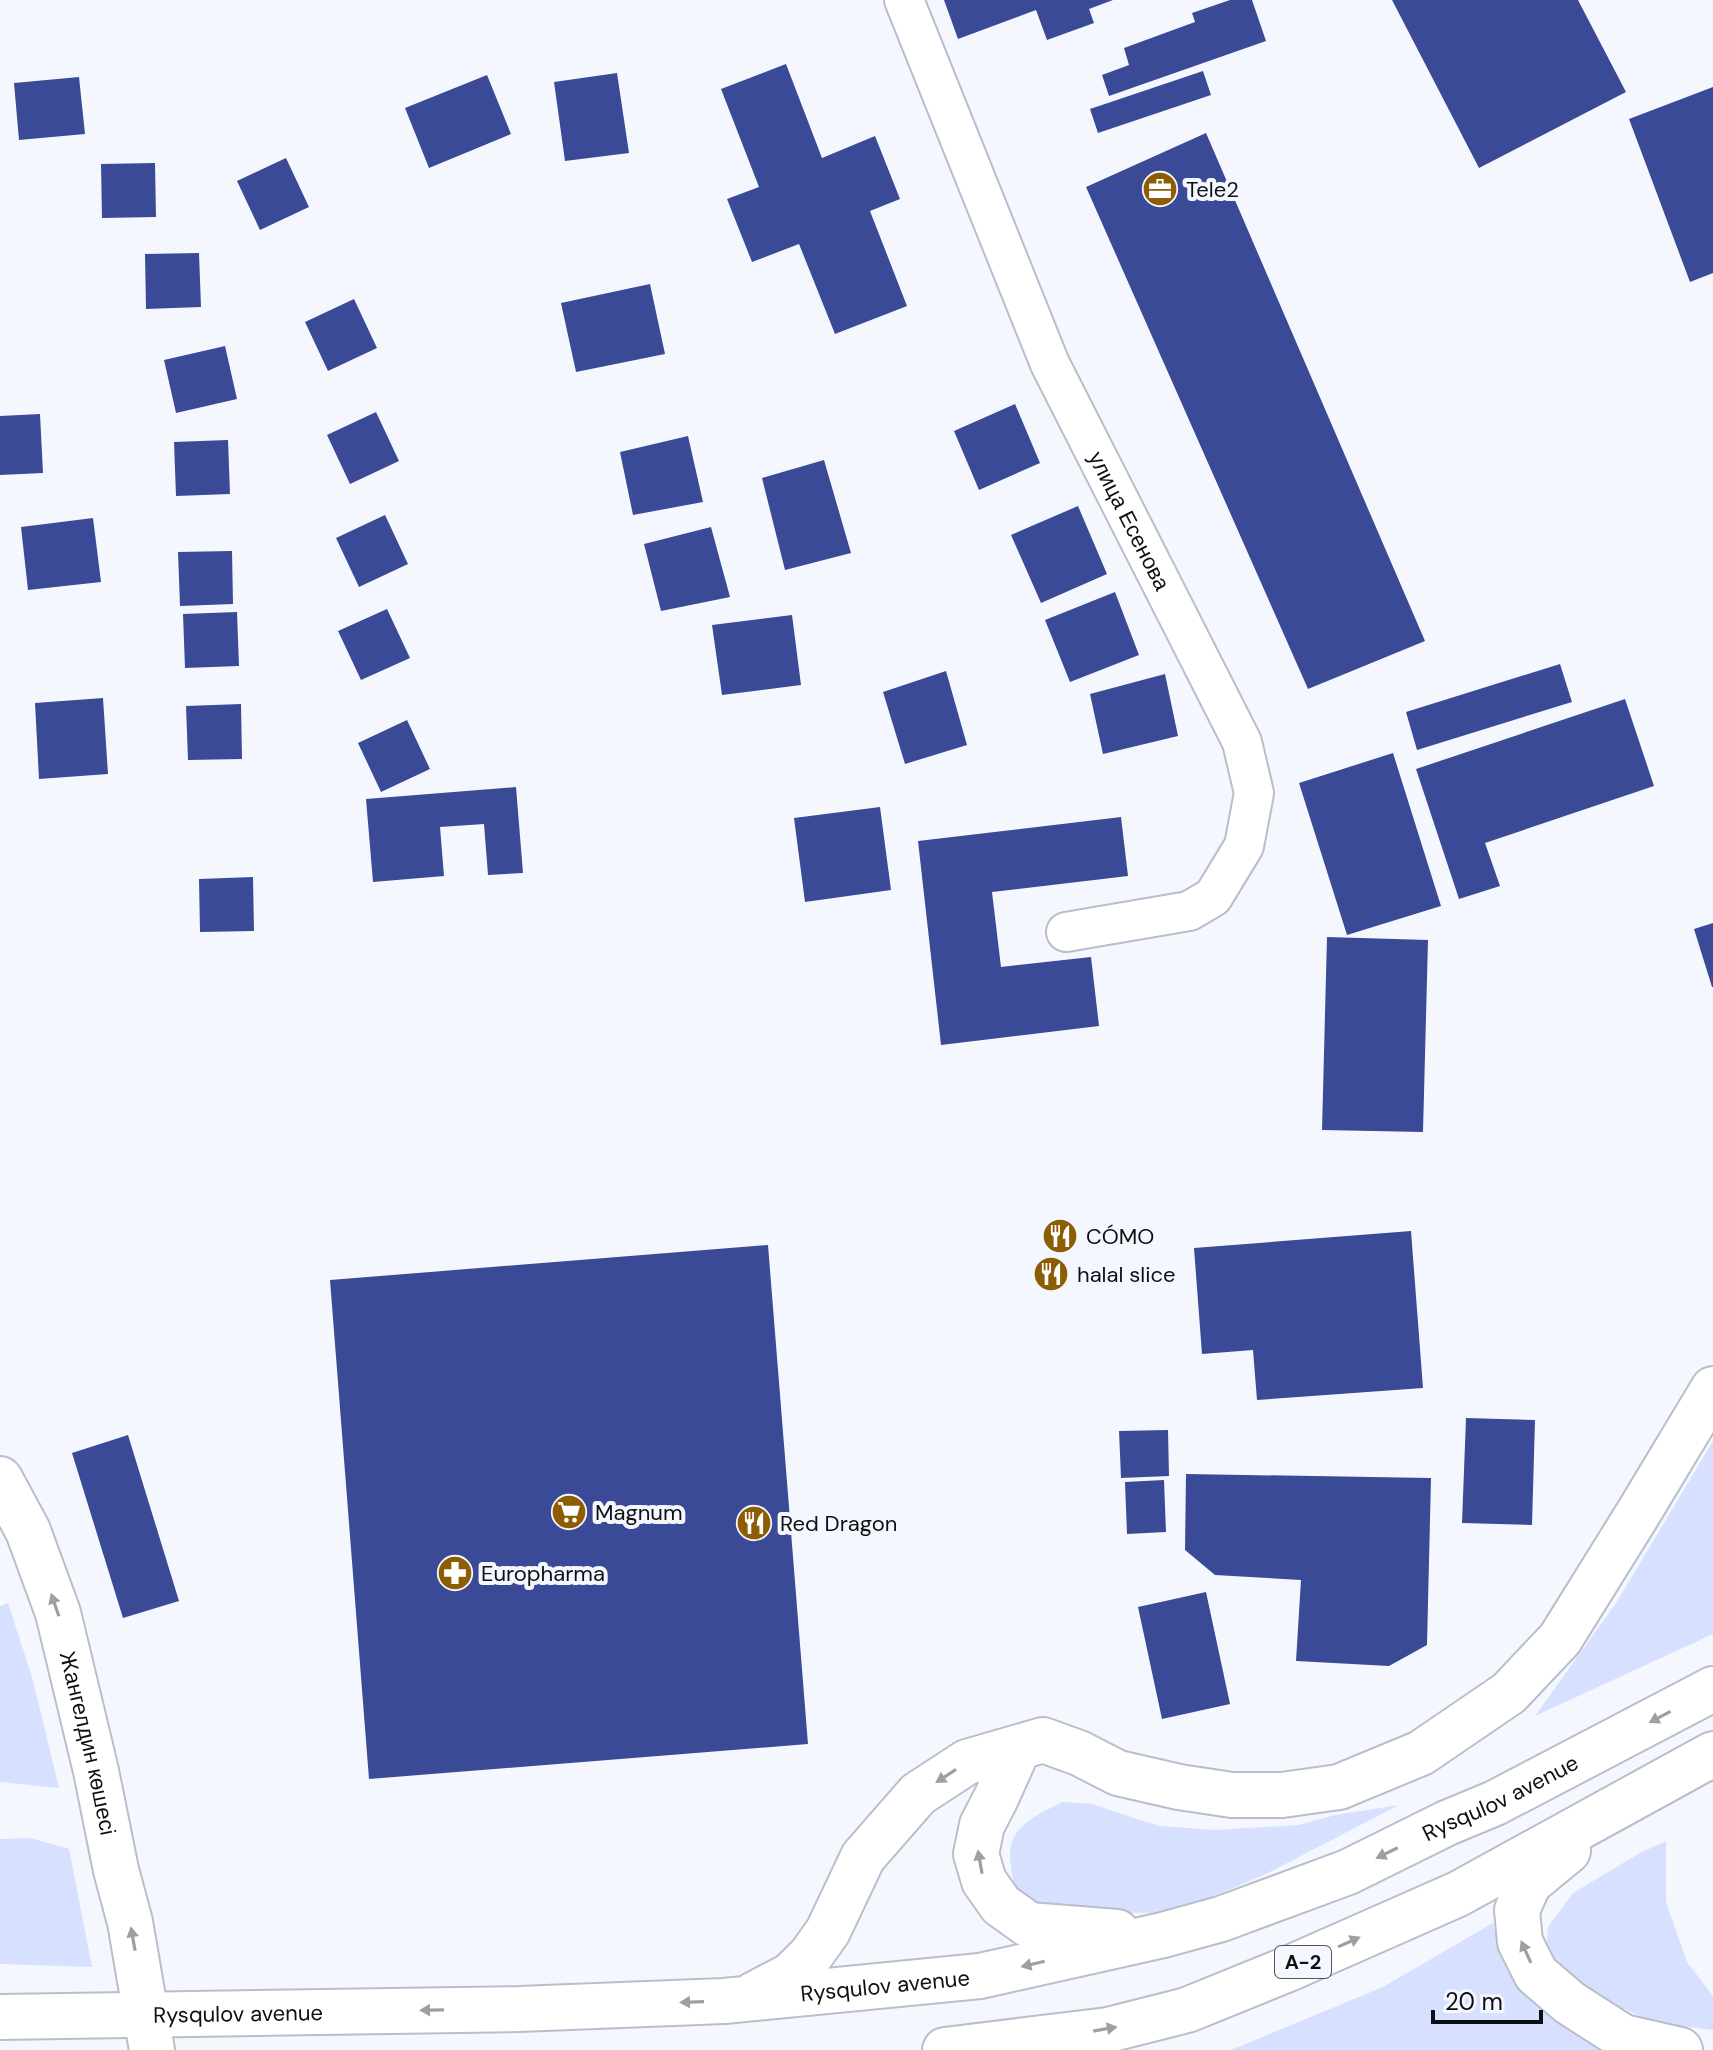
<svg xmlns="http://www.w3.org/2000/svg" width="1713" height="2050" viewBox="0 0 1713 2050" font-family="'DM Sans',sans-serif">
<rect width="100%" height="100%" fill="#f5f7ff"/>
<path fill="#d7e0fe" d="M 1713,1441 L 1713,1634 L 1535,1716 L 1616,1603 Z
M 8,1603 L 32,1677 L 59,1788 L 0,1782 L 0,1606 Z
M 1063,1802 L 1092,1804 L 1159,1826 L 1215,1830 L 1299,1825 L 1335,1815 L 1399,1805 L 1264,1875 L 1173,1913 L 1050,1912 L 1015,1892 C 1013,1880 1010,1866 1010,1853 C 1011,1824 1041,1813 1063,1802 Z
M 30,1838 L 69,1849 L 92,1967 L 0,1964 L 0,1839 Z
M 1666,1841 L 1666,1902 L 1687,1962 L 1713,1996 L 1713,2030 L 1655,2023 L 1581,1989 L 1546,1959 L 1548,1927 L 1573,1893 L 1640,1853 Z
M 1493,1923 L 1501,1958 L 1517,1988 L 1559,2021 L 1608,2050 L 1231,2050 L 1383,1987 Z"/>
<path fill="#3b4a96" d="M 944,0 L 1113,0 L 1089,9 L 1094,23 L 1047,40 L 1036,10 L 958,39 Z
M 1230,0 L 1252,0 L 1266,41 L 1109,96 L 1102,75 L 1129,65 L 1124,48 L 1195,22 L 1192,13 Z
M 1392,0 L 1578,0 L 1626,92 L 1479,168 Z
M 786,64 L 822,158 L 875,136 L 900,199 L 870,211 L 907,306 L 835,334 L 799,244 L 752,262 L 727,199 L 759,187 L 721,89 Z
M 1203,71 L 1211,95 L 1098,133 L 1090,109 Z
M 617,73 L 629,153 L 565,161 L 554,82 Z
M 487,75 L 511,134 L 429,168 L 405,108 Z
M 79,77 L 85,134 L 19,140 L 14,83 Z
M 1713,87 L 1713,273 L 1690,282 L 1629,119 Z
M 1206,133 L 1425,641 L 1308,689 L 1086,187 Z
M 286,158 L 309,207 L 260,230 L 237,181 Z
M 155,163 L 156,217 L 102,218 L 101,164 Z
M 199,253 L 201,307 L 146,309 L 145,254 Z
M 650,284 L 665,354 L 576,372 L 561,303 Z
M 354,299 L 377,348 L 328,371 L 305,322 Z
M 225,346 L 237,399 L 176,413 L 164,360 Z
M 1015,404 L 1040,463 L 979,490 L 954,431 Z
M 376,412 L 399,461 L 350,484 L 327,435 Z
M 40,414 L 43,473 L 0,475 L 0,416 Z
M 688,436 L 703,502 L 633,515 L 620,452 Z
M 228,440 L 230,494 L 176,496 L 174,442 Z
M 824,460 L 851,553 L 785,570 L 762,478 Z
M 1078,506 L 1107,574 L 1041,603 L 1011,535 Z
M 385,515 L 408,564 L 359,587 L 336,538 Z
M 93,518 L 101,582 L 28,590 L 21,527 Z
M 711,527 L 730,597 L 661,611 L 644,544 Z
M 232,551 L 233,604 L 180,606 L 178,552 Z
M 1115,592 L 1139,655 L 1070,682 L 1045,620 Z
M 387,609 L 410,658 L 361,680 L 338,631 Z
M 237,612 L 239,666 L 185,668 L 183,614 Z
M 792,615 L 801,685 L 722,695 L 712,625 Z
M 1560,664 L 1572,702 L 1417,750 L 1406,712 Z
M 946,671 L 967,745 L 905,764 L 883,692 Z
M 1165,674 L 1178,736 L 1103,754 L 1090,694 Z
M 103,698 L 108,774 L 39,779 L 35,703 Z
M 1625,699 L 1654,786 L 1485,843 L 1500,886 L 1459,899 L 1416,769 Z
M 241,704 L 242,759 L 188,760 L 186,706 Z
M 407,720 L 430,769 L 381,792 L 358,743 Z
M 1393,753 L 1441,906 L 1347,935 L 1299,783 Z
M 516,787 L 523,873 L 488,875 L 484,824 L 440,827 L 444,876 L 373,882 L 366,799 Z
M 880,807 L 891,890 L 805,902 L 794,818 Z
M 1121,817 L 1128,876 L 992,892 L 1001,967 L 1091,957 L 1099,1026 L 941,1045 L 918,841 Z
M 253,877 L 254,931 L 200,932 L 199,879 Z
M 1713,923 L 1713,987 L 1712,987 L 1694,929 Z
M 1327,937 L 1428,940 L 1423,1132 L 1322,1130 Z
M 1411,1231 L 1423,1388 L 1257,1400 L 1253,1350 L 1202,1354 L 1194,1248 Z
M 768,1245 L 808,1744 L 369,1779 L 330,1280 Z
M 1466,1418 L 1535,1420 L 1532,1525 L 1462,1523 Z
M 1168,1430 L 1169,1476 L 1121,1478 L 1119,1431 Z
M 128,1435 L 179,1601 L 123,1618 L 72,1453 Z
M 1186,1474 L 1431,1478 L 1427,1645 L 1389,1666 L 1296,1661 L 1301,1580 L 1215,1575 L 1185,1550 Z
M 1164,1480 L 1166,1532 L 1127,1534 L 1125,1482 Z
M 1206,1592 L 1230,1704 L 1162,1719 L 1138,1607 Z"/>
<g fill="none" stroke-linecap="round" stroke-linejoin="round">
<defs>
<g id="minor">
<path id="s1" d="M 904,0 L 1050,364 L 1242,742 L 1254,793 L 1244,846 L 1213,897 L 1189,911 L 1066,932"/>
</g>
<g id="major">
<path id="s2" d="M 0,1479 L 28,1531 L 58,1613 L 96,1771 L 116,1870 L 130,1922 L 152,2050"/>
<path d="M 1018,1749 L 996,1798 L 982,1825 L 976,1854 L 984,1881 L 1001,1905 L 1029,1925 L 1117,1932"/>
<path d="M 1568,1851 L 1529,1883 L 1517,1910 L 1520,1942 L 1536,1974 L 1570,2003 L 1623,2037 L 1680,2050"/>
<path d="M 753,1995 L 791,1975 L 811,1955 L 828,1931 L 863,1857 L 918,1794 L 967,1762 L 1043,1740 L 1079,1753 L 1118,1773 L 1179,1787 L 1232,1795 L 1282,1795 L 1339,1787 L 1421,1753 L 1509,1693 L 1560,1639 L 1639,1512 L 1713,1389"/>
<path id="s3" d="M 0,2017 L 519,2009 L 724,2001 L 980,1976 L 1163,1935 L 1221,1919 L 1348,1872 L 1447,1823 L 1495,1803 L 1713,1689"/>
<path d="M 945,2050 L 1108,2030 L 1187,2010 L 1288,1969 L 1458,1894 L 1713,1754"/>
</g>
</defs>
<use href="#minor" stroke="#babeca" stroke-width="42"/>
<use href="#major" stroke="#babeca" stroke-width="48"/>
<use href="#minor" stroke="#fff" stroke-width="38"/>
<use href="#major" stroke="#fff" stroke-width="44"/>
</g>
<defs><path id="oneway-solid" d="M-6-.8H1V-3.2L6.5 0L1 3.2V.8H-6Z" transform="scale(2)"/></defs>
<g fill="#9f9fa1">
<use href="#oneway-solid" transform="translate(55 1605) rotate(-109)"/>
<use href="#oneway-solid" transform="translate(1660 1717) rotate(152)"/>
<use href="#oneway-solid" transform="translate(946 1776) rotate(147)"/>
<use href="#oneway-solid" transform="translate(1387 1853) rotate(154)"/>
<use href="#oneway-solid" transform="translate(980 1862) rotate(-100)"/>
<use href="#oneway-solid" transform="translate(133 1939) rotate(-100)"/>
<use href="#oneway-solid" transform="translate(1349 1942) rotate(-24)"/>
<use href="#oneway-solid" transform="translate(1526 1952) rotate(-114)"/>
<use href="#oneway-solid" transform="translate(1033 1964) rotate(167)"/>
<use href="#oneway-solid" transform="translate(692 2002) rotate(178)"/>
<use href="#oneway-solid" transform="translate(432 2010) rotate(179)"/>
<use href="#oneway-solid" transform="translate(1105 2029) rotate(-10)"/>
</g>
<defs>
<symbol id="office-disc" viewBox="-11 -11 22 22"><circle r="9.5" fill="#8c5d03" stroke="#f5f7ff"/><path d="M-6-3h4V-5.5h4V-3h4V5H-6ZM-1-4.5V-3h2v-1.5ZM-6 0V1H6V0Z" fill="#fff"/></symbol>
<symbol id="restaurant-disc" viewBox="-11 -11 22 22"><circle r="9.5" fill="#8c5d03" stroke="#f5f7ff"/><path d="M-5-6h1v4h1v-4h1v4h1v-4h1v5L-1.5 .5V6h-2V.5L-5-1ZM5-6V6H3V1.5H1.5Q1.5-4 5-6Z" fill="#fff"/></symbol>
<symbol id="supermarket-disc" viewBox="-11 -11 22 22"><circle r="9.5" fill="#8c5d03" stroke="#f5f7ff"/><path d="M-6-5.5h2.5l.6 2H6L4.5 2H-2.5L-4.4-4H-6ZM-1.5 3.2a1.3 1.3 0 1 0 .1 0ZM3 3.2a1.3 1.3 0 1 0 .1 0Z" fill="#fff"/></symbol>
<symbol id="pharmacy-disc" viewBox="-11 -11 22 22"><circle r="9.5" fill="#8c5d03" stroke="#f5f7ff"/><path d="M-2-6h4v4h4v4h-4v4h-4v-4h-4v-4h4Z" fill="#fff"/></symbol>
</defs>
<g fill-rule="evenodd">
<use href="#office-disc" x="1140" y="169" width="40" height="40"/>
<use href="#restaurant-disc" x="1040" y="1216" width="40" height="40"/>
<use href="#restaurant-disc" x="1031" y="1254" width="40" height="40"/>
<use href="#supermarket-disc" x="549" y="1492" width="40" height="40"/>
<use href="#restaurant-disc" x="734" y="1503" width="40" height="40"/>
<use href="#pharmacy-disc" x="435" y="1553" width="40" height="40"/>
</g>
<g text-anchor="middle" stroke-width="8" stroke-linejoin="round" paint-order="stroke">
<rect fill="#f5f7ff" stroke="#53555a" stroke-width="2" x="1275" y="1946" width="56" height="32" rx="6"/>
<g font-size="20" font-weight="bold" fill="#0e0f13">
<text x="1303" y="1969">A-2</text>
</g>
<g font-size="22" fill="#0e0f13" stroke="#f5f7ff" text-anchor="start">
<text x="1186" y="197">Tele2</text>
<text x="1086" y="1244">CÓMO</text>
<text x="1077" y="1282">halal slice</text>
<text x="595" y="1520">Magnum</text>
<text x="780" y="1531">Red Dragon</text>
<text x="481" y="1581">Europharma</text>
</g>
<g font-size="22" fill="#0e0f13" stroke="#f5f7ff">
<text dy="8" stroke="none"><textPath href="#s1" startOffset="568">улица Есенова</textPath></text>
<text dy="8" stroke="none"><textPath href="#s2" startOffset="280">Жангелдин көшесі</textPath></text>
<text dy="8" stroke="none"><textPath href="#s3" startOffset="1534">Rysqulov avenue</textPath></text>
<text dy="8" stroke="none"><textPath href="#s3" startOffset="886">Rysqulov avenue</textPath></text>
<text dy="8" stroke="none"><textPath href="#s3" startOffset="238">Rysqulov avenue</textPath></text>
</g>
</g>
<path d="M1433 2010v12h108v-12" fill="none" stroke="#0e0f13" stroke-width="4"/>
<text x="1445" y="2010" font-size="24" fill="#0e0f13" stroke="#f5f7ff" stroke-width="6" paint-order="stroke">20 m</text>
</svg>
